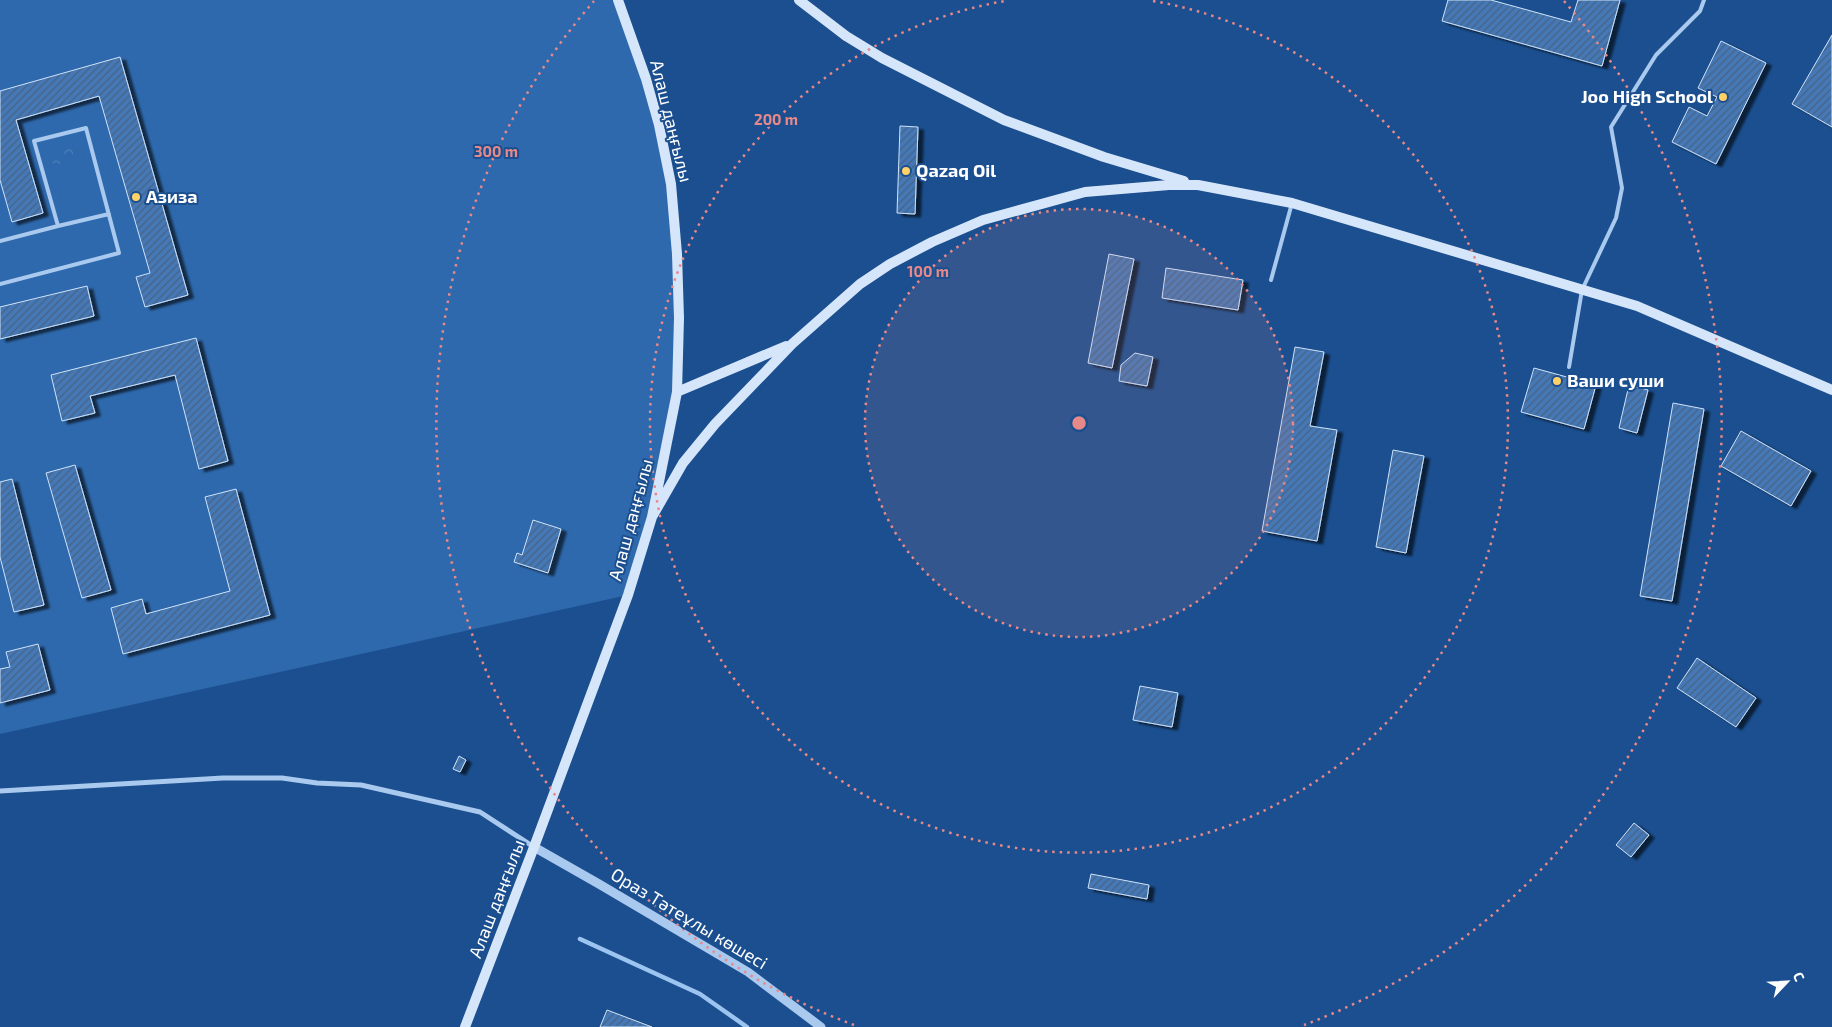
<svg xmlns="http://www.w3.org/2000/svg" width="1832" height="1027" viewBox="0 0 1832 1027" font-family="'Exo 2',sans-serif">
<defs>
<pattern id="forest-crowns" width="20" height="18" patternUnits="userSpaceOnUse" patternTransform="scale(1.25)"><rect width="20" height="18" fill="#2e69ad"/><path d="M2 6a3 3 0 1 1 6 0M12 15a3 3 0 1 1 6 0" fill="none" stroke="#4d80b9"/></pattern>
<pattern id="building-hatch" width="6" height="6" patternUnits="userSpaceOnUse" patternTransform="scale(1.25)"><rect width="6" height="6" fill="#4478b7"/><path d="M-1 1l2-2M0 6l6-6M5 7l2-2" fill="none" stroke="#486282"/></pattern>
<filter id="shadow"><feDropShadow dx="5.5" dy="3" stdDeviation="1" flood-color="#0009"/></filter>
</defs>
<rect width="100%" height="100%" fill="#1b4f8f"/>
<path fill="#2e69ad" d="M 0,0 L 618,0 L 671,184 L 679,318 L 667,447 L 628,595 L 0,734 Z"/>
<path fill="url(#forest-crowns)" d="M 76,140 C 82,163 75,159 56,165 L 52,163 L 48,147 Z"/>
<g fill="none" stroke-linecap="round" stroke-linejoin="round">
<path stroke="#9cc4f0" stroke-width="4.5" d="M 580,939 L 700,994 L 747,1027"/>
</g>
<path fill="url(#building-hatch)" stroke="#cfe3fa" filter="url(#shadow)" d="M 1448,0 L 1491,0 L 1571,22 L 1578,0 L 1620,0 L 1602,66 L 1442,21 Z
M 1832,35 L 1832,127 L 1792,104 Z
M 1721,41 L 1766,63 L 1716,164 L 1672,142 L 1689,107 L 1707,116 L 1717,97 L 1698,88 Z
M 120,57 L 188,295 L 145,307 L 136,277 L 150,273 L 99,96 L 16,120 L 43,213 L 12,222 L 0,180 L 0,91 Z
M 900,126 L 918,127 L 915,214 L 897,213 Z
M 1109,254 L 1134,259 L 1112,368 L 1088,363 Z
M 1166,268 L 1243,280 L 1238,310 L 1162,298 Z
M 87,286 L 94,316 L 0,339 L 0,307 Z
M 196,338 L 228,461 L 199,469 L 175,375 L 90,396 L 95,413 L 62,421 L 51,375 Z
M 1295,347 L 1324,352 L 1310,426 L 1337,430 L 1317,541 L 1262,531 Z
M 1135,353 L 1153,357 L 1147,386 L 1119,381 L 1121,365 Z
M 1534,368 L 1596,385 L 1584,429 L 1521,412 Z
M 1629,385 L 1648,390 L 1637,433 L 1619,428 Z
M 1673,403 L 1704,409 L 1672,601 L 1640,596 Z
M 1741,431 L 1811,471 L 1791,506 L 1721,466 Z
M 1393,450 L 1424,456 L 1406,553 L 1376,547 Z
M 75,465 L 111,590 L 82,598 L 46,473 Z
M 12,479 L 44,605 L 14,612 L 0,557 L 0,482 Z
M 236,489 L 270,615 L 123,654 L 111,608 L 142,599 L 146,614 L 230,591 L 205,497 Z
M 533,520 L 561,529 L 548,573 L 514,562 L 517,553 L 522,555 Z
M 38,644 L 50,690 L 0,703 L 0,669 L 10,667 L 6,652 Z
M 1697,658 L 1756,698 L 1736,727 L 1677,688 Z
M 1140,686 L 1178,693 L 1172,727 L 1133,720 Z
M 459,756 L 466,760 L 460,772 L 453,769 Z
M 1634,823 L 1649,835 L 1631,857 L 1616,845 Z
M 1091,874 L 1149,885 L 1147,899 L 1088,888 Z
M 607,1010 L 652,1027 L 600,1027 Z"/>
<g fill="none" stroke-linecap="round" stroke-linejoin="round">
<path stroke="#a9c9ee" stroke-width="4" d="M 58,226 L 109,214
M 0,241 L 58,226 L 34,141 L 86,128 L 119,253 L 0,284
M 1271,280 L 1292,203
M 1569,367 L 1582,290 L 1616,218 L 1622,188 L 1611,127 L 1656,55 L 1700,11 L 1704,0"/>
<path stroke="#a9c9ee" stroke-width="5" d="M 0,791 L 223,778 L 282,778 L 317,783 L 361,785 L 480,812 L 534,847"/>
<path stroke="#a9c9ee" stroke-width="9" d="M 534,847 L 599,884 L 748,972 L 821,1027"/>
<path stroke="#d6e6fa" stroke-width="10" d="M 799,0 L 846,36 L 882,58 L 1004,120 L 1104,157 L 1184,181
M 677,392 L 786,346
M 652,517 L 683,463 L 715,424 L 792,344 L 860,284 L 890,264 L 932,242 L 983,220 L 1085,192 L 1169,185 L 1198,185 L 1292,203 L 1637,306 L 1832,390
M 465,1027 L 534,847 L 628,595 L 652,517 L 677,392 L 679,318 L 677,254 L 671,184 L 659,125 L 646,79 L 618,0"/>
</g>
<circle cx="1079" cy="423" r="214" fill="#e88989" fill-opacity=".12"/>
<g fill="none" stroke="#e88989" stroke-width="2.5" stroke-dasharray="2.5 5">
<circle cx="1079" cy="423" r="214"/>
<path d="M1153 1A429 429 0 1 1 1005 1"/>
<path d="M854 1025A643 643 0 0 1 594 1M1564 1A643 643 0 0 1 1304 1025"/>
</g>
<g fill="#ffd166" stroke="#1b4f8f" stroke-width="2">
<circle cx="1723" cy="97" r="5"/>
<circle cx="906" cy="171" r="5"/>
<circle cx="136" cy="197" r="5"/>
<circle cx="1557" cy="381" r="5"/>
</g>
<g text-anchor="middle" stroke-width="4" stroke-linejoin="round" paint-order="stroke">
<g font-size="18" font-weight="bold" fill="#fff" stroke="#1b4f8f" text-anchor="start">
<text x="1713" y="103" text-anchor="end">Joo High School</text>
<text x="916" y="177">Qazaq Oil</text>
<text x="146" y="203">Азиза</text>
<text x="1567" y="387">Ваши суши</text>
</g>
<g font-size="18" fill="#fff" stroke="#1b4f8f">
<text transform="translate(671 121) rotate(76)" y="6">Алаш даңғылы</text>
<text transform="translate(631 520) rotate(-75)" y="6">Алаш даңғылы</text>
<text transform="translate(497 899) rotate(-69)" y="6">Алаш даңғылы</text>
<text transform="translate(689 919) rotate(31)" y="6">Ораз Тәтеұлы көшесі</text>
</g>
</g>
<circle cx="1079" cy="423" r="8" fill="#e88989" stroke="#1b4f8f" stroke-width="2.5"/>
<g font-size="15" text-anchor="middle" font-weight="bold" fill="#e88989" stroke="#1b4f8f" stroke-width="4" stroke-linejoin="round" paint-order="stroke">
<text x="776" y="125">200 m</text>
<text x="496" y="157">300 m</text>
<text x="928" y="277">100 m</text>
</g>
<g transform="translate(1787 982) rotate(65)" stroke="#1b4f8f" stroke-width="4" paint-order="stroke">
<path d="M0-4L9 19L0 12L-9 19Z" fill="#ffffff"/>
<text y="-8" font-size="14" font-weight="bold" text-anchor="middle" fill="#ffffff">С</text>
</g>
</svg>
